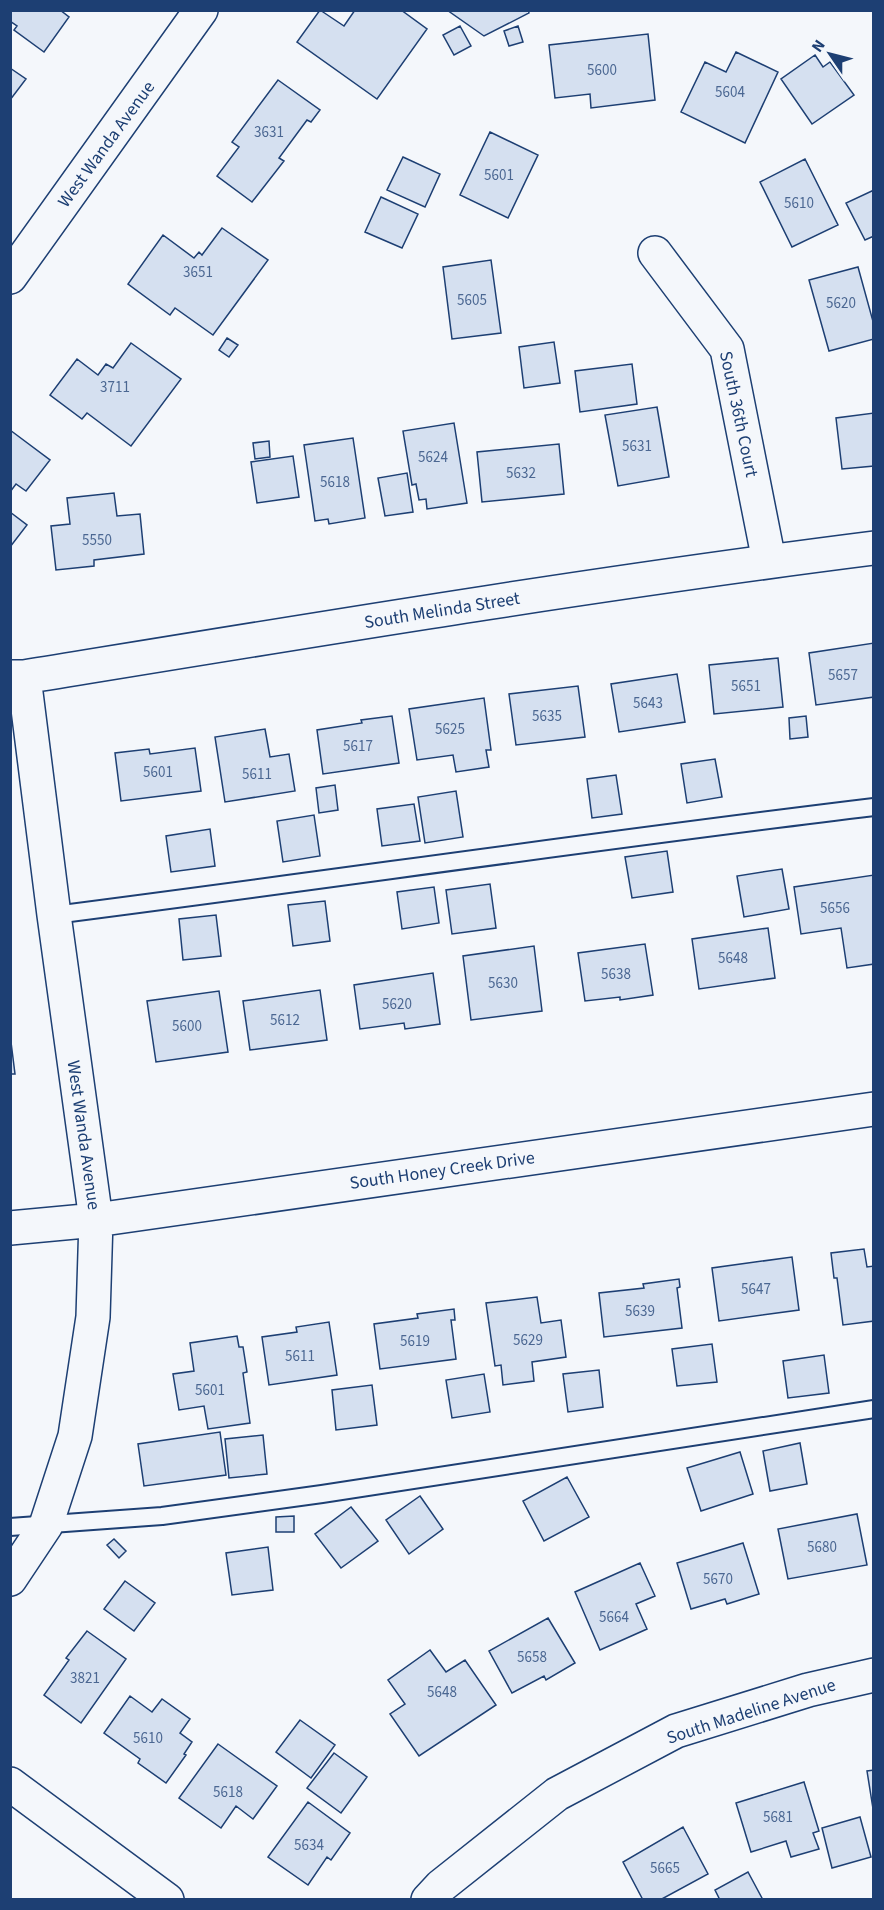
<svg xmlns="http://www.w3.org/2000/svg" width="884" height="1910" viewBox="0 0 884 1910" font-family="'Source Sans 3',sans-serif">
<rect width="100%" height="100%" fill="#f4f7fb"/>
<path fill="#d5e0f0" stroke="#1d3f73" stroke-width="1.5" d="M 10,10 L 60,10 L 69,17 L 44,52 L 14,30 L 17,26 L 10,21 Z
M 320,10 L 344,26 L 355,10 L 401,10 L 427,29 L 377,99 L 297,42 Z
M 447,10 L 528,10 L 529,13 L 484,36 Z
M 460,26 L 471,46 L 454,55 L 443,35 Z
M 518,26 L 523,42 L 509,46 L 504,31 Z
M 648,34 L 655,100 L 591,108 L 590,94 L 555,98 L 549,45 Z
M 736,52 L 778,72 L 745,143 L 681,112 L 705,62 L 726,72 Z
M 815,55 L 823,67 L 830,62 L 854,95 L 812,124 L 781,79 Z
M 10,68 L 26,79 L 10,100 Z
M 278,80 L 320,110 L 311,122 L 307,120 L 279,158 L 284,161 L 252,202 L 217,176 L 239,147 L 232,142 Z
M 490,132 L 538,155 L 508,218 L 460,195 Z
M 403,157 L 440,174 L 425,207 L 387,190 Z
M 805,159 L 838,225 L 792,247 L 760,182 Z
M 874,190 L 874,236 L 865,240 L 846,203 Z
M 381,197 L 418,214 L 402,248 L 365,232 Z
M 222,228 L 268,260 L 213,335 L 175,308 L 170,315 L 128,284 L 163,235 L 194,258 L 199,252 L 202,255 Z
M 491,260 L 501,333 L 452,339 L 443,267 Z
M 858,267 L 874,325 L 874,339 L 829,351 L 809,280 Z
M 227,338 L 238,345 L 229,357 L 219,350 Z
M 554,342 L 560,383 L 524,388 L 519,347 Z
M 131,343 L 181,379 L 131,446 L 87,413 L 82,419 L 50,395 L 77,359 L 98,375 L 106,364 L 113,368 Z
M 632,364 L 637,404 L 580,412 L 575,371 Z
M 657,407 L 669,477 L 618,486 L 605,415 Z
M 874,413 L 874,466 L 842,469 L 836,418 Z
M 454,423 L 467,503 L 427,509 L 426,499 L 419,500 L 416,484 L 412,485 L 403,431 Z
M 10,430 L 50,460 L 26,491 L 16,484 L 10,492 Z
M 353,438 L 365,518 L 329,524 L 328,519 L 315,521 L 304,445 Z
M 269,441 L 270,457 L 255,459 L 253,443 Z
M 559,444 L 564,494 L 482,502 L 477,452 Z
M 293,456 L 299,497 L 257,503 L 251,462 Z
M 407,473 L 413,512 L 385,516 L 378,478 Z
M 114,493 L 117,516 L 140,514 L 144,554 L 94,560 L 94,566 L 56,570 L 51,526 L 70,524 L 67,498 Z
M 10,512 L 27,525 L 10,547 Z
M 874,643 L 874,697 L 816,705 L 809,653 Z
M 778,658 L 783,707 L 714,714 L 709,665 Z
M 677,674 L 685,722 L 619,732 L 611,684 Z
M 578,686 L 585,737 L 516,745 L 509,694 Z
M 484,698 L 491,750 L 486,750 L 489,767 L 456,772 L 453,755 L 417,760 L 409,709 Z
M 392,716 L 399,763 L 323,774 L 317,730 L 362,723 L 361,720 Z
M 806,716 L 808,737 L 790,739 L 789,718 Z
M 265,729 L 270,757 L 289,754 L 295,791 L 225,802 L 215,737 Z
M 195,748 L 201,791 L 121,801 L 115,753 L 149,749 L 150,754 Z
M 715,759 L 722,797 L 687,803 L 681,764 Z
M 616,775 L 622,814 L 592,818 L 587,779 Z
M 335,785 L 338,810 L 319,813 L 316,788 Z
M 456,791 L 463,837 L 425,843 L 418,797 Z
M 414,804 L 420,841 L 382,846 L 377,809 Z
M 314,815 L 320,856 L 283,862 L 277,821 Z
M 210,829 L 215,866 L 171,872 L 166,836 Z
M 667,851 L 673,892 L 632,898 L 625,857 Z
M 782,869 L 789,909 L 744,917 L 737,876 Z
M 874,875 L 874,964 L 847,968 L 841,928 L 801,934 L 794,887 Z
M 490,884 L 496,928 L 452,934 L 446,890 Z
M 434,887 L 439,923 L 402,929 L 397,892 Z
M 325,901 L 330,941 L 293,946 L 288,905 Z
M 216,915 L 221,956 L 183,960 L 179,919 Z
M 768,928 L 775,978 L 699,989 L 692,939 Z
M 645,944 L 653,995 L 620,1000 L 620,997 L 585,1001 L 578,953 Z
M 534,946 L 542,1011 L 471,1020 L 463,956 Z
M 433,973 L 440,1024 L 405,1029 L 404,1023 L 360,1029 L 354,985 Z
M 320,990 L 327,1040 L 250,1050 L 243,1001 Z
M 219,991 L 228,1052 L 156,1062 L 147,1001 Z
M 10,1034 L 15,1074 L 10,1074 Z
M 864,1249 L 867,1267 L 874,1266 L 874,1321 L 843,1325 L 837,1278 L 834,1278 L 831,1253 Z
M 792,1257 L 799,1310 L 719,1321 L 712,1268 Z
M 679,1279 L 680,1287 L 677,1288 L 682,1328 L 604,1337 L 599,1293 L 644,1288 L 643,1284 Z
M 537,1297 L 541,1323 L 561,1320 L 566,1357 L 532,1362 L 534,1381 L 503,1385 L 501,1365 L 495,1366 L 486,1303 Z
M 454,1309 L 455,1320 L 451,1320 L 456,1359 L 380,1369 L 374,1324 L 418,1318 L 417,1314 Z
M 329,1322 L 337,1375 L 269,1385 L 262,1337 L 297,1332 L 296,1327 Z
M 237,1336 L 239,1347 L 243,1347 L 247,1372 L 243,1373 L 250,1423 L 208,1429 L 204,1406 L 179,1410 L 173,1374 L 194,1371 L 190,1343 Z
M 712,1344 L 717,1382 L 677,1386 L 672,1349 Z
M 824,1355 L 829,1393 L 788,1398 L 783,1361 Z
M 599,1370 L 603,1407 L 568,1412 L 563,1374 Z
M 484,1374 L 490,1412 L 452,1418 L 446,1380 Z
M 372,1385 L 377,1425 L 336,1430 L 332,1390 Z
M 220,1432 L 226,1475 L 144,1486 L 138,1444 Z
M 263,1435 L 267,1474 L 229,1478 L 225,1439 Z
M 800,1443 L 807,1484 L 770,1491 L 763,1451 Z
M 740,1452 L 753,1494 L 701,1511 L 687,1468 Z
M 567,1477 L 589,1517 L 544,1541 L 523,1501 Z
M 420,1496 L 443,1529 L 409,1554 L 386,1520 Z
M 351,1507 L 378,1541 L 341,1568 L 315,1534 Z
M 857,1514 L 867,1565 L 788,1579 L 778,1529 Z
M 294,1516 L 294,1532 L 276,1532 L 276,1517 Z
M 114,1539 L 126,1551 L 119,1558 L 107,1545 Z
M 743,1543 L 759,1594 L 727,1604 L 725,1599 L 691,1609 L 677,1563 Z
M 268,1547 L 273,1590 L 232,1595 L 226,1553 Z
M 640,1563 L 655,1596 L 636,1604 L 647,1629 L 600,1650 L 575,1592 Z
M 125,1581 L 155,1603 L 134,1631 L 104,1609 Z
M 548,1618 L 575,1663 L 546,1680 L 544,1676 L 512,1693 L 489,1651 Z
M 87,1631 L 126,1659 L 81,1723 L 44,1695 L 69,1660 L 66,1658 Z
M 430,1650 L 446,1672 L 465,1660 L 496,1705 L 419,1756 L 390,1714 L 405,1704 L 388,1680 Z
M 130,1696 L 152,1712 L 162,1699 L 190,1719 L 180,1733 L 192,1742 L 184,1754 L 186,1755 L 166,1783 L 138,1763 L 140,1759 L 104,1733 Z
M 300,1720 L 335,1745 L 311,1778 L 276,1752 Z
M 218,1744 L 277,1786 L 253,1819 L 236,1806 L 221,1828 L 179,1798 Z
M 334,1753 L 367,1777 L 341,1813 L 307,1788 Z
M 874,1770 L 874,1815 L 867,1771 Z
M 804,1782 L 819,1831 L 813,1833 L 819,1849 L 791,1857 L 786,1841 L 751,1852 L 736,1803 Z
M 308,1802 L 350,1833 L 331,1860 L 327,1857 L 308,1885 L 268,1857 Z
M 860,1817 L 871,1857 L 832,1868 L 822,1828 Z
M 683,1827 L 708,1874 L 660,1900 L 643,1900 L 623,1862 Z
M 748,1872 L 763,1900 L 720,1900 L 715,1890 Z"/>
<g fill="none" stroke-linecap="round" stroke-linejoin="round">
<defs>
<path id="lane" d="M 54,915 C 327,880 600,840 874,807
M 10,1527 L 162,1516 L 322,1494 L 874,1409"/>
<path id="street" d="M 655,253 L 727,349 L 769,561
M 10,277 L 201,10
M 10,677 L 24,677 C 307,631 589,584 874,548
M 10,1228 L 96,1220 L 874,1109
M 10,1579 L 46,1525 L 75,1436 L 93,1317 L 96,1220 L 54,915 L 24,677
M 10,1784 L 167,1900
M 428,1900 L 441,1886 L 557,1794 L 676,1731 L 808,1690 L 874,1675"/>
</defs>
<use href="#lane" stroke="#1d3f73" stroke-width="20"/>
<use href="#street" stroke="#1d3f73" stroke-width="36"/>
<use href="#lane" stroke="#f4f7fb" stroke-width="16"/>
<use href="#street" stroke="#f4f7fb" stroke-width="33"/>
</g>
<g text-anchor="middle" stroke-width="4.5" stroke-linejoin="round" paint-order="stroke">
<g font-size="15" fill="#4b6792">
<text x="602" y="75">5600</text>
<text x="730" y="97">5604</text>
<text x="269" y="137">3631</text>
<text x="499" y="180">5601</text>
<text x="799" y="208">5610</text>
<text x="198" y="277">3651</text>
<text x="472" y="305">5605</text>
<text x="841" y="308">5620</text>
<text x="115" y="392">3711</text>
<text x="637" y="451">5631</text>
<text x="433" y="462">5624</text>
<text x="521" y="478">5632</text>
<text x="335" y="487">5618</text>
<text x="97" y="545">5550</text>
<text x="843" y="680">5657</text>
<text x="746" y="691">5651</text>
<text x="648" y="708">5643</text>
<text x="547" y="721">5635</text>
<text x="450" y="734">5625</text>
<text x="358" y="751">5617</text>
<text x="158" y="777">5601</text>
<text x="257" y="779">5611</text>
<text x="835" y="913">5656</text>
<text x="733" y="963">5648</text>
<text x="616" y="979">5638</text>
<text x="503" y="988">5630</text>
<text x="397" y="1009">5620</text>
<text x="285" y="1025">5612</text>
<text x="187" y="1031">5600</text>
<text x="756" y="1294">5647</text>
<text x="640" y="1316">5639</text>
<text x="528" y="1345">5629</text>
<text x="415" y="1346">5619</text>
<text x="300" y="1361">5611</text>
<text x="210" y="1395">5601</text>
<text x="822" y="1552">5680</text>
<text x="718" y="1584">5670</text>
<text x="614" y="1622">5664</text>
<text x="532" y="1662">5658</text>
<text x="85" y="1683">3821</text>
<text x="442" y="1697">5648</text>
<text x="148" y="1743">5610</text>
<text x="228" y="1797">5618</text>
<text x="778" y="1822">5681</text>
<text x="309" y="1850">5634</text>
<text x="665" y="1873">5665</text>
</g>
<g font-size="18" fill="#1d3f73" stroke="#f4f7fb">
<text transform="translate(106 144) rotate(-54)" y="6">West Wanda Avenue</text>
<text transform="translate(739 414) rotate(78)" y="6">South 36th Court</text>
<text transform="translate(442 610) rotate(-9)" y="6">South Melinda Street</text>
<text transform="translate(84 1135) rotate(82)" y="6">West Wanda Avenue</text>
<text transform="translate(442 1170) rotate(-8)" y="6">South Honey Creek Drive</text>
<text transform="translate(751 1711) rotate(-18)" y="6">South Madeline Avenue</text>
</g>
</g>
<rect width="884" height="1910" fill="none" stroke="#1d3f73" stroke-width="24"/>
<g transform="translate(830 54) rotate(305)" stroke="#f4f7fb" stroke-width="4.5" paint-order="stroke">
<path d="M0-4.5L10 22L0 15L-10 22Z" fill="#1d3f73"/>
<text y="-9" font-size="16" font-weight="bold" text-anchor="middle" fill="#1d3f73">N</text>
</g>
</svg>
